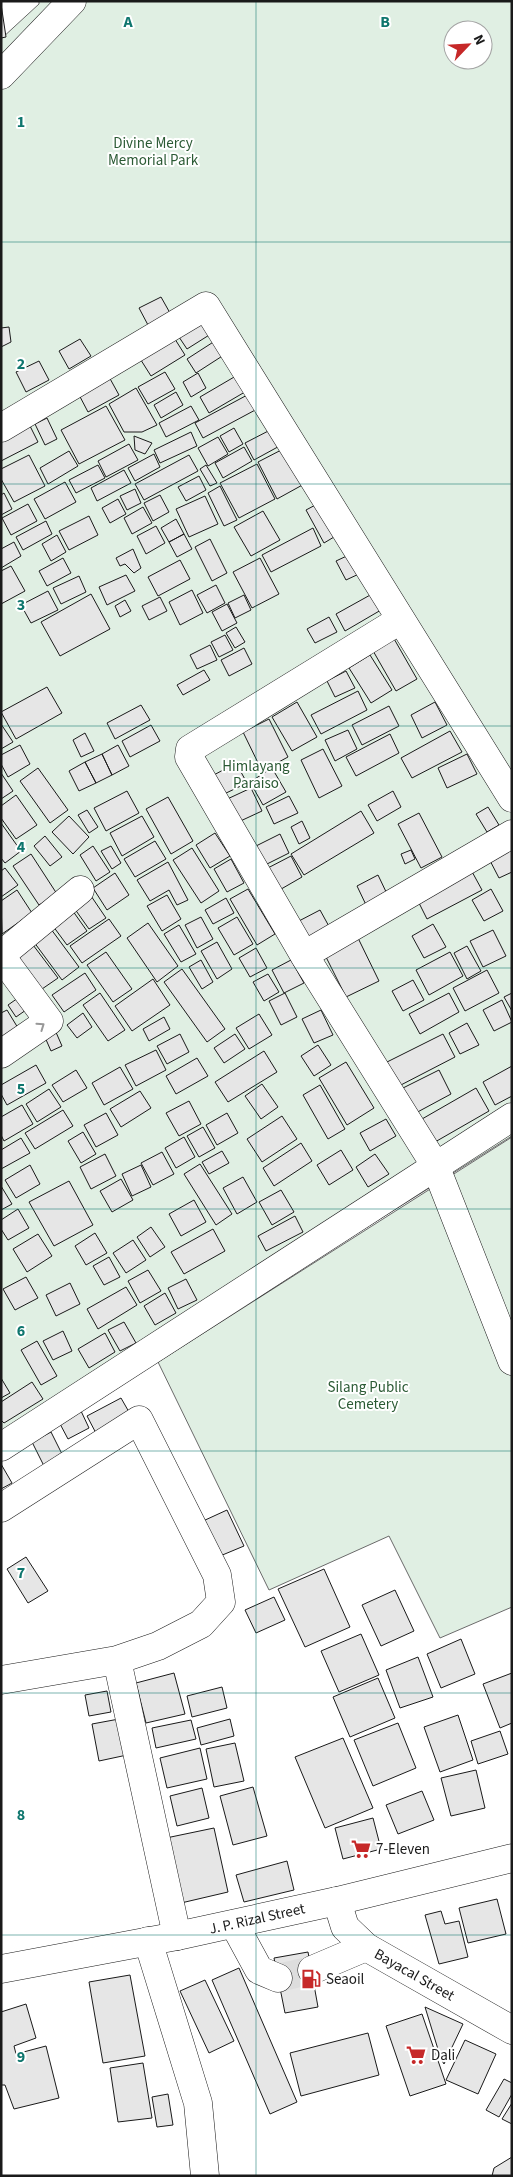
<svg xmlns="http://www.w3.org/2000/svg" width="513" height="2177" viewBox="0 0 513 2177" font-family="'Source Sans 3',sans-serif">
<rect width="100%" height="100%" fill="#fff"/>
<path fill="#e0efe3" stroke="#6a6a6a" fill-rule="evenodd" d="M 39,1 L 512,1 L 512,1136 L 1,1457 L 1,39 L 39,4 ZM 453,30 L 483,30 L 483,60 L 453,60 Z
M 512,1137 L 512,1607 L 440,1638 L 389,1536 L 269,1590 L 158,1362 Z"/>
<path fill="#e6e6e6" stroke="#1a1a1a" d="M 1,4 L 6,37 L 1,38 Z
M 161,297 L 170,313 L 148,325 L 139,308 Z
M 205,317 L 214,332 L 187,349 L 177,334 Z
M 9,327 L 11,342 L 1,347 L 1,328 Z
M 173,336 L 185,355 L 151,376 L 139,357 Z
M 80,339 L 91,356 L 69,369 L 59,351 Z
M 218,339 L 227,353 L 196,373 L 187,359 Z
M 39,361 L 49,380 L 26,392 L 16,372 Z
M 165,372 L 175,389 L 148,404 L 138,387 Z
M 198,373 L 206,388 L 191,397 L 183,382 Z
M 241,373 L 250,389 L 209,413 L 200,397 Z
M 108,375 L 119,395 L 88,412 L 77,391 Z
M 136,388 L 157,425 L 142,432 L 124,432 L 109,404 Z
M 176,392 L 183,405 L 161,418 L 154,405 Z
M 251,393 L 259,408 L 203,438 L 195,423 Z
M 106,406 L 125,440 L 79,464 L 61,430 Z
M 191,406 L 199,420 L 166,437 L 159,423 Z
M 47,418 L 57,439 L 45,445 L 35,424 Z
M 28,422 L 38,442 L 1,461 L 1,435 Z
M 276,427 L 285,443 L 254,460 L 245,443 Z
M 234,428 L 243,444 L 229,452 L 220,436 Z
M 191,432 L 197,446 L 160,463 L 154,450 Z
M 134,436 L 152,443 L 145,454 L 135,450 Z
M 218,437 L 228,454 L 208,466 L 198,448 Z
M 129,444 L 138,460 L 106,477 L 98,461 Z
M 244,447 L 252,461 L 223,478 L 215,463 Z
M 287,447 L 306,483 L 277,499 L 258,462 Z
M 69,451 L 78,466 L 48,484 L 40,468 Z
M 154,454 L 160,467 L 135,481 L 128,468 Z
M 29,455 L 45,486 L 14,502 L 1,479 L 1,469 Z
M 189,455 L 198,471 L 144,500 L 135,484 Z
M 257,464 L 275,499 L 239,518 L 220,483 Z
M 98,465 L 105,478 L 76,493 L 69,480 Z
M 206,465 L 217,483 L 210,486 L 200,469 Z
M 124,470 L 131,483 L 97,501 L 91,488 Z
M 199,476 L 206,490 L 186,501 L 178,487 Z
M 65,482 L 76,502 L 45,519 L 34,499 Z
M 220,486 L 237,520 L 224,526 L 208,493 Z
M 135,489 L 141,503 L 127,510 L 120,496 Z
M 4,493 L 12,509 L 1,515 L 1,495 Z
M 160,495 L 169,512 L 153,521 L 144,503 Z
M 205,496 L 218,524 L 189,537 L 176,509 Z
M 118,499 L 126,514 L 110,523 L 102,508 Z
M 321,502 L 339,534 L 324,543 L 306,510 Z
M 28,504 L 37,521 L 11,535 L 2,518 Z
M 143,507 L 152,523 L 132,534 L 124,518 Z
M 263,511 L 280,540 L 251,556 L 234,527 Z
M 89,516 L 98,535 L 69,550 L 59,531 Z
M 176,519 L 184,534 L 169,542 L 161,528 Z
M 46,521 L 52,534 L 23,550 L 16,537 Z
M 156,526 L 165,543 L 146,554 L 137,536 Z
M 313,528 L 321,546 L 271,572 L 262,555 Z
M 184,534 L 192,549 L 177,557 L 169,542 Z
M 57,535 L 66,552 L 51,561 L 42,544 Z
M 210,539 L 227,573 L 212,581 L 195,547 Z
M 14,542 L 21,556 L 1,568 L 1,549 Z
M 133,549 L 141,568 L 134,573 L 125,564 L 120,566 L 116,558 Z
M 351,554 L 361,573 L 346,580 L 336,561 Z
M 63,558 L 71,573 L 47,586 L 39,571 Z
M 260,558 L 279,594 L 252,608 L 233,572 Z
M 180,560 L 190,579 L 158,596 L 148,577 Z
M 11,566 L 25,591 L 1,604 L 1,571 Z
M 126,575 L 135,591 L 107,605 L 99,587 Z
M 79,576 L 86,592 L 61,604 L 53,588 Z
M 216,585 L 225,603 L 207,613 L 197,595 Z
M 192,590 L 203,613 L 180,625 L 169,602 Z
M 48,591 L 58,610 L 31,623 L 21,605 Z
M 91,594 L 110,629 L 60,656 L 41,622 Z
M 372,594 L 381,610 L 345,631 L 336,614 Z
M 244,595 L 251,610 L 235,618 L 228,603 Z
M 160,597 L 167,611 L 149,620 L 142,606 Z
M 125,600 L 131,611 L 120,617 L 115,606 Z
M 227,604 L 237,623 L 222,631 L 212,612 Z
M 329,617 L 337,632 L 315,643 L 307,629 Z
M 236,627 L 245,642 L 235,648 L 226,633 Z
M 225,635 L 233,650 L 219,657 L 211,642 Z
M 393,637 L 417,679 L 396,691 L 372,649 Z
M 210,645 L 217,660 L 197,669 L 190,655 Z
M 244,648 L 252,664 L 229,676 L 221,660 Z
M 370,655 L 392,690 L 371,703 L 349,668 Z
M 204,670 L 210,680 L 183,695 L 177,685 Z
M 346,671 L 355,688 L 335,697 L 327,681 Z
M 47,687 L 62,713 L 16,739 L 1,712 Z
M 358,691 L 367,710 L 321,734 L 311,715 Z
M 297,702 L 317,737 L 292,751 L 272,717 Z
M 435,702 L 447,725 L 422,738 L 411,715 Z
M 141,705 L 150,720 L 115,739 L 107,723 Z
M 389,706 L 399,726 L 362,745 L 352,725 Z
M 269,719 L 288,757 L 262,771 L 243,732 Z
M 1,724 L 13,742 L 1,749 Z
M 151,725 L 160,741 L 130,757 L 122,741 Z
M 348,730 L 357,749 L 335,761 L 325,740 Z
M 450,731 L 462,752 L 412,778 L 401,758 Z
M 85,733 L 94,751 L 81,757 L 73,740 Z
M 390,734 L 399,753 L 356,776 L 346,757 Z
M 20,745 L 30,764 L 8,777 L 1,764 L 1,755 Z
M 118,745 L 129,766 L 112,775 L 102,754 Z
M 323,749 L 342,786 L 319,798 L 301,760 Z
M 102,754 L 112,775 L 96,783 L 85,762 Z
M 467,754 L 477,774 L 447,788 L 438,768 Z
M 85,762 L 96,783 L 79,791 L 69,771 Z
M 236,763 L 247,783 L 222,795 L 212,776 Z
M 38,768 L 68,810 L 50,823 L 20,781 Z
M 272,768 L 286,792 L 263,805 L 250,782 Z
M 1,773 L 13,791 L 1,799 Z
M 251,788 L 262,811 L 234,824 L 223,801 Z
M 127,791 L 139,813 L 106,831 L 94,808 Z
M 393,791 L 401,807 L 377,821 L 368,805 Z
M 16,795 L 37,825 L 16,839 L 1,818 L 1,806 Z
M 289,796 L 298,813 L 274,824 L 266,807 Z
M 168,797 L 193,841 L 171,854 L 146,809 Z
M 488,807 L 499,825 L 487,832 L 476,814 Z
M 87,810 L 98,827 L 89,833 L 78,815 Z
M 361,811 L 374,833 L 304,875 L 291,854 Z
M 419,813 L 442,857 L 421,868 L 398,824 Z
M 69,816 L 89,837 L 73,854 L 52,832 Z
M 142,816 L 154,837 L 122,856 L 110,833 Z
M 302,821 L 310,838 L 299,844 L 291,827 Z
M 1,823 L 21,851 L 5,863 L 1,858 Z
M 215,833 L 230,856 L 210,868 L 196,845 Z
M 280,834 L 289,853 L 261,867 L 252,848 Z
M 45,836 L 62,857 L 50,866 L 34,846 Z
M 512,837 L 512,872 L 499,878 L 485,851 Z
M 155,841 L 166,859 L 135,877 L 124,859 Z
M 93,846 L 110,872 L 96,881 L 80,855 Z
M 111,846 L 121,863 L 112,869 L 101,851 Z
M 192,848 L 219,891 L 201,903 L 173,860 Z
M 411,850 L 415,859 L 405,864 L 401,854 Z
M 31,854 L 57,894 L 39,905 L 13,866 Z
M 291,856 L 302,877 L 276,892 L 264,870 Z
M 231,859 L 244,883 L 227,892 L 214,869 Z
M 168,862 L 188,900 L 177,905 L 169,890 L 150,901 L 137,880 Z
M 5,868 L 18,885 L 1,897 L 1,871 Z
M 470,868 L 482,890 L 427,919 L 416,897 Z
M 115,873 L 129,895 L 107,910 L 93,888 Z
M 378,875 L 389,898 L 368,909 L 357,886 Z
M 248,889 L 275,934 L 257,945 L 230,899 Z
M 491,889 L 503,911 L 484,921 L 472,900 Z
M 17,890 L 32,913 L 2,934 L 1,901 Z
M 89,893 L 106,918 L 89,929 L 72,905 Z
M 167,895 L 181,919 L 162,931 L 147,906 Z
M 226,898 L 234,913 L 213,924 L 205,910 Z
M 70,907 L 87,931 L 67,945 L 50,922 Z
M 320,910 L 331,930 L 308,943 L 297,922 Z
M 201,917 L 213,939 L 197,948 L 185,925 Z
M 237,917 L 253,944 L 234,955 L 218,928 Z
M 109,919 L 121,936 L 82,963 L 70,946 Z
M 45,921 L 79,967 L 62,980 L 28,934 Z
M 148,923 L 178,966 L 157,982 L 127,938 Z
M 433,924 L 446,947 L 424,958 L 412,936 Z
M 179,925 L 196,954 L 181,962 L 164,934 Z
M 493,930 L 506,956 L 483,967 L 470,941 Z
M 27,937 L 58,978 L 42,989 L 11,949 Z
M 358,938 L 379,981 L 346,997 L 325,955 Z
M 217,942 L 232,969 L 217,979 L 201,951 Z
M 467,946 L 481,971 L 467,979 L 454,953 Z
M 256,948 L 267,968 L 250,977 L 239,958 Z
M 106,952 L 132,989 L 113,1002 L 87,965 Z
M 450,952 L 463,976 L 429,995 L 416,970 Z
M 201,960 L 213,982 L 202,989 L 189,967 Z
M 291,960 L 304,983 L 284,993 L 272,970 Z
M 182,969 L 225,1029 L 207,1042 L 164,982 Z
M 487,970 L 499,993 L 465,1011 L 453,988 Z
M 85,973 L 96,990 L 64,1012 L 52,995 Z
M 268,974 L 279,992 L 264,1001 L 253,982 Z
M 153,979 L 170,1005 L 132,1031 L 115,1006 Z
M 413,980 L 424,1000 L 403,1011 L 392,991 Z
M 100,993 L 125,1030 L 108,1041 L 83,1005 Z
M 285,993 L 297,1017 L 281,1025 L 269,1001 Z
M 449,993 L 459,1012 L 420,1034 L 409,1014 Z
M 512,993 L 512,1011 L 504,997 Z
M 18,998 L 26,1010 L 16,1017 L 8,1005 Z
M 502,1000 L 512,1022 L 494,1031 L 483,1010 Z
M 7,1010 L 18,1028 L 1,1038 L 1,1013 Z
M 321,1010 L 333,1035 L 314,1043 L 302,1019 Z
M 83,1013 L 92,1027 L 77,1038 L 67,1025 Z
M 259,1014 L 272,1035 L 249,1049 L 236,1028 Z
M 164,1017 L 170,1029 L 149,1041 L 143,1029 Z
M 467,1023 L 479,1045 L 460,1054 L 449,1033 Z
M 55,1030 L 62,1046 L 51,1051 L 44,1035 Z
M 180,1034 L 189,1052 L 167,1064 L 157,1046 Z
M 235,1034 L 245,1049 L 224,1063 L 214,1048 Z
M 443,1034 L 455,1057 L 397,1087 L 385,1063 Z
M 318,1045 L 331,1065 L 314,1076 L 301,1056 Z
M 156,1050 L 166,1070 L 136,1086 L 125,1065 Z
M 264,1051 L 277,1072 L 228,1102 L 215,1082 Z
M 197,1058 L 208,1076 L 176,1094 L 166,1076 Z
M 346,1062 L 374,1108 L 347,1125 L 319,1078 Z
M 36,1065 L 46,1083 L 7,1105 L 1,1094 L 1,1085 Z
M 512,1066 L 512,1096 L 495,1105 L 483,1082 Z
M 120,1067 L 133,1089 L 104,1105 L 92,1083 Z
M 76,1070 L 87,1088 L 63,1102 L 52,1085 Z
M 439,1070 L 451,1094 L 412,1115 L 399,1090 Z
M 262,1084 L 278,1107 L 261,1119 L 245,1096 Z
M 320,1085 L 345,1129 L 328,1139 L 303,1095 Z
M 476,1088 L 489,1111 L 435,1142 L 422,1119 Z
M 49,1089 L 61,1107 L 37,1122 L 26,1104 Z
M 140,1091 L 151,1108 L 121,1127 L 110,1109 Z
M 189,1101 L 201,1124 L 179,1136 L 166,1113 Z
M 22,1105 L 33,1124 L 4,1141 L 1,1135 L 1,1117 Z
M 63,1110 L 73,1126 L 35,1149 L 25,1133 Z
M 106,1113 L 118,1135 L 96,1147 L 84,1125 Z
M 227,1113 L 238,1133 L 217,1145 L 206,1125 Z
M 282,1116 L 297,1139 L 262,1162 L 247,1139 Z
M 386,1119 L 396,1136 L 370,1151 L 360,1133 Z
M 203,1127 L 215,1148 L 199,1157 L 187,1136 Z
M 83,1132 L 96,1154 L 81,1163 L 68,1141 Z
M 184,1137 L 195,1157 L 176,1168 L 165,1148 Z
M 21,1138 L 30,1153 L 1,1169 L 1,1150 Z
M 301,1143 L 312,1161 L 274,1186 L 263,1168 Z
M 341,1150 L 353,1170 L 329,1185 L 317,1165 Z
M 222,1151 L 229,1163 L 209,1174 L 202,1162 Z
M 162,1152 L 174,1174 L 153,1185 L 141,1163 Z
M 105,1154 L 116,1176 L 91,1189 L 80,1167 Z
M 375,1154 L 389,1174 L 368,1187 L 356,1167 Z
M 200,1164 L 232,1214 L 216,1225 L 184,1174 Z
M 30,1165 L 40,1184 L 16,1198 L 5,1180 Z
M 141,1165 L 151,1187 L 132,1196 L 122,1174 Z
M 243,1177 L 257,1202 L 237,1214 L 223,1188 Z
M 121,1179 L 133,1200 L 112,1212 L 100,1191 Z
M 69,1181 L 93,1225 L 54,1246 L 29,1202 Z
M 1,1186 L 12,1204 L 1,1210 Z
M 281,1190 L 294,1212 L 272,1225 L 259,1202 Z
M 194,1200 L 206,1222 L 181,1236 L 169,1214 Z
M 18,1209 L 29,1228 L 8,1240 L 1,1229 L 1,1220 Z
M 295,1216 L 303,1232 L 266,1251 L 258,1236 Z
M 151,1227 L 165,1247 L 150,1257 L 137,1237 Z
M 213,1229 L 225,1251 L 184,1274 L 171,1252 Z
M 95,1233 L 107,1253 L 86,1265 L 75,1246 Z
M 38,1234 L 52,1256 L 27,1272 L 13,1249 Z
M 133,1240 L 146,1260 L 126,1273 L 113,1253 Z
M 109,1257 L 120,1277 L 104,1285 L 93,1266 Z
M 148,1270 L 161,1291 L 140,1303 L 128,1281 Z
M 26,1277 L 38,1298 L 15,1310 L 3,1289 Z
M 186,1279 L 197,1300 L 178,1309 L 168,1288 Z
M 70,1283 L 80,1304 L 56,1316 L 46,1295 Z
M 126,1287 L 137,1305 L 98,1329 L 87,1309 Z
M 165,1293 L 176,1313 L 155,1325 L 144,1306 Z
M 124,1322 L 136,1343 L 120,1351 L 108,1330 Z
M 63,1331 L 72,1351 L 53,1360 L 43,1341 Z
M 105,1333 L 115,1352 L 89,1368 L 78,1349 Z
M 37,1341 L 57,1376 L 41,1385 L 21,1350 Z
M 1,1378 L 10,1393 L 1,1398 Z
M 32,1382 L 43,1399 L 4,1423 L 1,1420 L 1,1402 Z
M 121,1398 L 133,1419 L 98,1437 L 87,1416 Z
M 81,1411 L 89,1428 L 68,1439 L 59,1422 Z
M 51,1432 L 63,1456 L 44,1466 L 32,1442 Z
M 1,1464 L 12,1483 L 1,1489 Z
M 227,1510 L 244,1546 L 220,1556 L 203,1521 Z
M 26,1557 L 48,1591 L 28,1603 L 7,1569 Z
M 324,1569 L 350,1627 L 305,1647 L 278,1589 Z
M 395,1590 L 414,1631 L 381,1646 L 362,1605 Z
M 274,1597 L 285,1620 L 256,1633 L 245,1610 Z
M 361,1634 L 379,1675 L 339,1692 L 321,1651 Z
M 461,1639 L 475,1674 L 441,1688 L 427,1654 Z
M 418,1657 L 433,1697 L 400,1708 L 386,1670 Z
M 174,1673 L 185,1714 L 146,1723 L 136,1683 Z
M 512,1673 L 512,1723 L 500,1728 L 483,1684 Z
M 378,1678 L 395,1718 L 350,1737 L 333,1697 Z
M 222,1687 L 227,1708 L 192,1717 L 187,1696 Z
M 107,1691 L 111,1712 L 89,1716 L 85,1695 Z
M 458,1715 L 473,1760 L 440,1772 L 424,1727 Z
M 119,1719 L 127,1755 L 99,1761 L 92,1724 Z
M 230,1719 L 234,1736 L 201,1745 L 197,1728 Z
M 191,1720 L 196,1739 L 156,1748 L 152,1728 Z
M 398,1723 L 416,1768 L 373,1786 L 354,1740 Z
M 500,1731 L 508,1754 L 478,1764 L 471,1741 Z
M 343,1738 L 373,1808 L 325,1828 L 295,1757 Z
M 235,1743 L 244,1781 L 214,1787 L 206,1749 Z
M 200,1748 L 207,1779 L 167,1788 L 160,1758 Z
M 476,1770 L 485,1808 L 451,1816 L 441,1778 Z
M 253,1787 L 267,1836 L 233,1845 L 220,1796 Z
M 202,1788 L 209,1818 L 177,1826 L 170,1796 Z
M 422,1791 L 434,1820 L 398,1834 L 386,1805 Z
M 373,1818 L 381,1849 L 343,1859 L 335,1828 Z
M 214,1828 L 228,1892 L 181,1903 L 166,1838 Z
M 287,1861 L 294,1890 L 244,1902 L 236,1875 Z
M 497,1899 L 506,1934 L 468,1943 L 459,1908 Z
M 441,1911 L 445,1924 L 459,1921 L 468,1957 L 439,1964 L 425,1915 Z
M 308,1952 L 318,2007 L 285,2013 L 274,1958 Z
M 239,1968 L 297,2102 L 270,2114 L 212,1980 Z
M 130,1975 L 145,2056 L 103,2063 L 89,1982 Z
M 205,1980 L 234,2041 L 209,2053 L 180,1991 Z
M 26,2004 L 36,2038 L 14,2046 L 16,2054 L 46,2046 L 59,2098 L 14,2109 L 5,2085 L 1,2085 L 1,2012 Z
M 425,2007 L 463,2024 L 444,2064 L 441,2059 Z
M 422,2014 L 446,2084 L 410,2096 L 386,2026 Z
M 368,2033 L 379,2075 L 301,2096 L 290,2053 Z
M 465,2040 L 496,2054 L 478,2094 L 446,2080 Z
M 143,2063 L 152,2118 L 118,2122 L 110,2068 Z
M 504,2079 L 512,2083 L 512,2094 L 499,2117 L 486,2110 Z
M 168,2094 L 173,2125 L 157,2127 L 152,2097 Z
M 512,2103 L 512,2124 L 502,2119 Z
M 512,2157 L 512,2176 L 492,2176 L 494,2168 Z"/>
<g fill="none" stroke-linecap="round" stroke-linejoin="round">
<path stroke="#ddd" stroke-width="28" stroke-dasharray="28 14" stroke-linecap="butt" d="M 278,1978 L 312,1970"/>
<defs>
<path id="minor" d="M 1,75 L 72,1
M 1,428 L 206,306 L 512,798
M 400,620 L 190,749 L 189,757 L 304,955 L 435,1165 L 512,1361
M 1,955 L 80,890
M 304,955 L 512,834
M 1,956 L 49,1021 L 1,1054
M 1,1447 L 512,1117
M 1,1508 L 139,1420 L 217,1575 L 221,1602 L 201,1624 L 158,1646 L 117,1660 L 1,1680
M 117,1660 L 177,1936
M 234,1924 L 259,1970 L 278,1978
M 148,1941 L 198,2103 L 205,2176
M 312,1970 L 366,1947"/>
<g id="major">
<path id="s1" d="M 337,1901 L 345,1927 L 366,1947 L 512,2030"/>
<path id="s2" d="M 1,1969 L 177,1936 L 337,1901 L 512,1858"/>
</g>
</defs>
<use href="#minor" stroke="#1a1a1a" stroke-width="29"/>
<use href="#major" stroke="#1a1a1a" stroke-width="29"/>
<use href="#minor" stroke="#fff" stroke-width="28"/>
<use href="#major" stroke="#fff" stroke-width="28"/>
</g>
<defs><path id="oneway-chevron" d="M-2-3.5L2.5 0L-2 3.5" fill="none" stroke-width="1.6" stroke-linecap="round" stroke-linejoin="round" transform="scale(1.25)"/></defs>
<use stroke="#989898" href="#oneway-chevron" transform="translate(41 1026) rotate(-35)"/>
<path fill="none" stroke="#0f766e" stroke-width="1" stroke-opacity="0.55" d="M 256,1 L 256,2176M 1,242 L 512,242M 1,484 L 512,484M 1,726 L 512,726M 1,968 L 512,968M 1,1209 L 512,1209M 1,1451 L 512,1451M 1,1693 L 512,1693M 1,1935 L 512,1935"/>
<defs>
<symbol id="supermarket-bare" viewBox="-9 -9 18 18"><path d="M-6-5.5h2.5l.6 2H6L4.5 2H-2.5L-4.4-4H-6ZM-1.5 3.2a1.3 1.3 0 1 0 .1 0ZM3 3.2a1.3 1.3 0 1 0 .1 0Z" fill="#c62828" stroke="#fff" stroke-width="2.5" paint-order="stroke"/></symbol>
<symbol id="fuel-bare" viewBox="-9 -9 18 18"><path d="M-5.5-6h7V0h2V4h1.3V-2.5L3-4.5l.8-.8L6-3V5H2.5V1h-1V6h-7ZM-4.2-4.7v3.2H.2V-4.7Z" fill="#c62828" stroke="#fff" stroke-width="2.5" paint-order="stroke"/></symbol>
</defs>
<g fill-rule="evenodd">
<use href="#supermarket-bare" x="347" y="1835" width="28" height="28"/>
<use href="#fuel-bare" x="297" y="1965" width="28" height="28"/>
<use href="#supermarket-bare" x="402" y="2041" width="28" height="28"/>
</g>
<g text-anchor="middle" stroke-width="4" stroke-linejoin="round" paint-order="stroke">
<g font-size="15" fill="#2b5a34" stroke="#fff">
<text x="153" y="148">Divine Mercy<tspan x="153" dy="17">Memorial Park</tspan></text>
<text x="256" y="771">Himlayang<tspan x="256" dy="17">Paraiso</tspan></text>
<text x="368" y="1392">Silang Public<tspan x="368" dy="17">Cemetery</tspan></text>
</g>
<g font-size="15" fill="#1a1a1a" stroke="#fff" text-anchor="start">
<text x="376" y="1854">7-Eleven</text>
<text x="326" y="1984">Seaoil</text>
<text x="431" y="2060">Dali</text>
</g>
<g font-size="15" fill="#1a1a1a" stroke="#fff">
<text dy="5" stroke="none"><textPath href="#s2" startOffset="261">J. P. Rizal Street</textPath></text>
<text dy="5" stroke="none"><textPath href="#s1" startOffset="112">Bayacal Street</textPath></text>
</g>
</g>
<g font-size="16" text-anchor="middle" font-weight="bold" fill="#0f766e" stroke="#fff" stroke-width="4" stroke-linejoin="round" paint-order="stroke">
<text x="128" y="27">A</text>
<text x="385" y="27">B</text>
<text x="21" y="127">1</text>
<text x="21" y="369">2</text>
<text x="21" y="610">3</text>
<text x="21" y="852">4</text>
<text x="21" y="1094">5</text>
<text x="21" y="1336">6</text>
<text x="21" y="1578">7</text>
<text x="21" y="1820">8</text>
<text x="21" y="2062">9</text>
</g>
<rect width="513" height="2177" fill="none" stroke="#1a1a1a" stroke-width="5"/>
<g transform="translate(468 45) rotate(65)"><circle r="24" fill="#ffffff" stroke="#a3a3a3"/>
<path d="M0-4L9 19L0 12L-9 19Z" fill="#c62828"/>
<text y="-8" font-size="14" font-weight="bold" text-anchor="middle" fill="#1a1a1a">N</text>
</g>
</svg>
